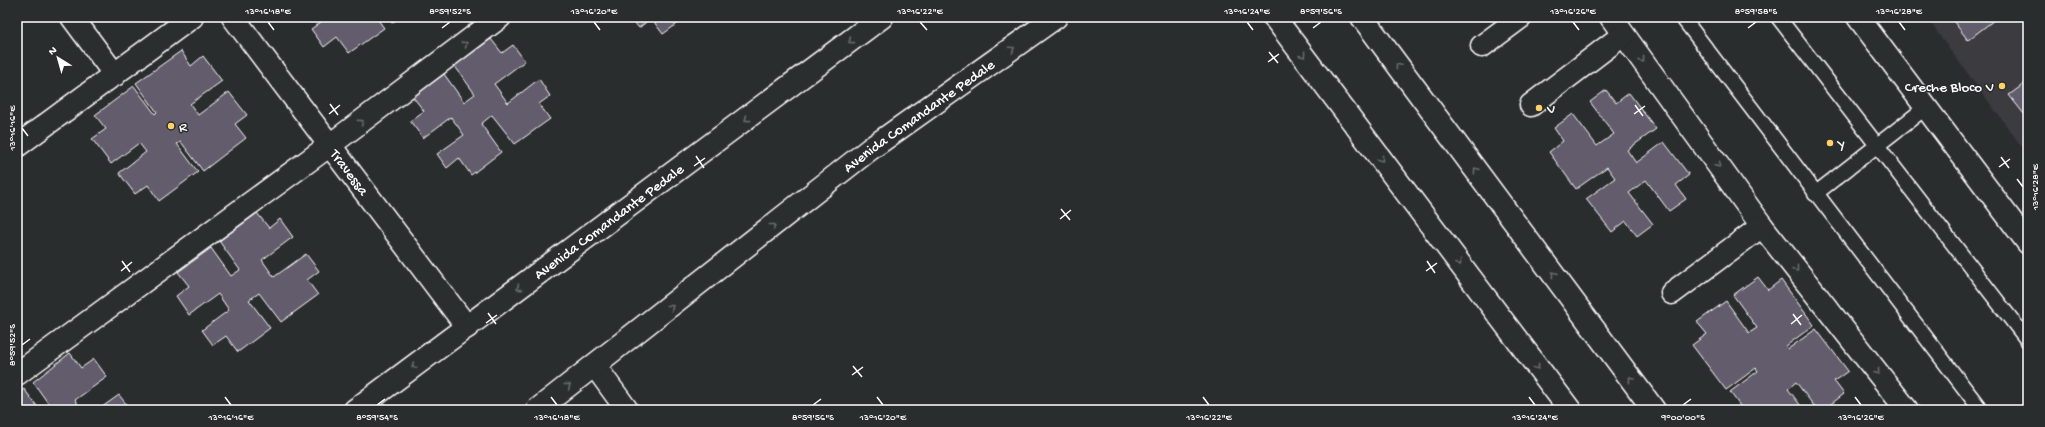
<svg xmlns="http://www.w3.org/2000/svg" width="2045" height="427" viewBox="0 0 2045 427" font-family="'Gochi Hand',sans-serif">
<rect width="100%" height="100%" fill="#2a2d2e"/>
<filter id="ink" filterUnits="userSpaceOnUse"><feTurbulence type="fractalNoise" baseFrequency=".025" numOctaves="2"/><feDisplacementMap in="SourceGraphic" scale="8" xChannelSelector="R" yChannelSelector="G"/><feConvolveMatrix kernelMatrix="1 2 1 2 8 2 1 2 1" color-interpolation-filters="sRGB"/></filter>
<g filter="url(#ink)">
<path fill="#3b3b41" d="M 1926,17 L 2028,17 L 2028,155 Z"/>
<path fill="#645c6c" stroke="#fff" d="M 328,17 L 376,17 L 384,28 L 349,53 L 337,37 L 324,47 L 311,29 Z
M 388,17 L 400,17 L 392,23 Z
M 630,17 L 687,17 L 663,34 L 651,18 L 639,28 Z
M 1950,17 L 1998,17 L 1968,40 Z
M 491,39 L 502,53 L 513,45 L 525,61 L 494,84 L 508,103 L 539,79 L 550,96 L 539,104 L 550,119 L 515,144 L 492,115 L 481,124 L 501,152 L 471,175 L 459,158 L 447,168 L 437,154 L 464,135 L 451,117 L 423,138 L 410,121 L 424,111 L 413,97 L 444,74 L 464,102 L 475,94 L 454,65 Z
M 181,51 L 191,66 L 203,56 L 222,81 L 190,104 L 198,115 L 229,92 L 247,115 L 235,124 L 246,138 L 203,171 L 181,142 L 177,144 L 198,172 L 159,201 L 148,185 L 135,194 L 119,173 L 146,152 L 139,143 L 111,164 L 92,139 L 106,129 L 95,115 L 134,86 L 155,114 L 157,112 L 136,83 Z
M 2028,81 L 2028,119 L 2009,95 Z
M 1606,90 L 1616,103 L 1629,93 L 1656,129 L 1627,150 L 1636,163 L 1664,142 L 1689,175 L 1676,185 L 1686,199 L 1669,211 L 1646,180 L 1629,193 L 1653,224 L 1637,236 L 1626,221 L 1612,232 L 1586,199 L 1615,178 L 1607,167 L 1576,189 L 1549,152 L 1563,141 L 1554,128 L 1573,114 L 1597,146 L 1614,134 L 1590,102 Z
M 257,213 L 269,228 L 280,219 L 293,237 L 262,260 L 274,277 L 306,254 L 319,271 L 307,280 L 318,295 L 281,322 L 259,293 L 249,300 L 270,328 L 238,352 L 226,336 L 213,345 L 202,330 L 229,310 L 218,294 L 189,315 L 176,296 L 189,286 L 178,272 L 211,248 L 231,276 L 240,270 L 219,241 Z
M 1758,277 L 1768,290 L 1781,280 L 1814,325 L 1786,346 L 1788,349 L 1816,329 L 1848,371 L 1834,381 L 1844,394 L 1823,410 L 1817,410 L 1796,382 L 1788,389 L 1804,410 L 1743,410 L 1730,392 L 1758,371 L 1756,368 L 1726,390 L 1692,345 L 1707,334 L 1697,322 L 1726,301 L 1749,333 L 1757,328 L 1733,295 Z
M 70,353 L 81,368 L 94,359 L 107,377 L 75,400 L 82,410 L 53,410 L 33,382 Z
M 24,389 L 40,410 L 17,410 L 17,394 Z
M 119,395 L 131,410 L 98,410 Z"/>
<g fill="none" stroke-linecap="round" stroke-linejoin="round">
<defs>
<path id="service" d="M 1682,17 L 1981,410
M 1778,17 L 2028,341
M 1815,194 L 1925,108"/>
<g id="minor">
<path d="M 72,17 L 115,75"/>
<path id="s1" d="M 233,17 L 467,327"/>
<path d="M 1611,17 L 1762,226 L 1907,410"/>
<path d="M 1858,17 L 2028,243"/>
<path d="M 1482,46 L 1521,17"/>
<path d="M 1531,105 L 1623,35"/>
<path d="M 17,146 L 192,17"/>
<path d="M 1672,293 L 1762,226"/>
<path d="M 595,366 L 627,410"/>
<path d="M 17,374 L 330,145 L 500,17"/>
</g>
<g id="tertiary">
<path d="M 1274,17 L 1570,410"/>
<path d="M 1362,17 L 1654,410"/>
<path id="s2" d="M 355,410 L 882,17"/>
<path id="s3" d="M 537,410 L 870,149 L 1056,17"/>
</g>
</defs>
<use href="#service" stroke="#fff" stroke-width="17"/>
<use href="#minor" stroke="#fff" stroke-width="25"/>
<use href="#tertiary" stroke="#fff" stroke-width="25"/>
<use href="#service" stroke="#2a2d2e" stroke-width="14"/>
<use href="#minor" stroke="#2a2d2e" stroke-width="22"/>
<use href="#tertiary" stroke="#2a2d2e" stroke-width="22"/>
</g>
<defs><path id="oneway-chevron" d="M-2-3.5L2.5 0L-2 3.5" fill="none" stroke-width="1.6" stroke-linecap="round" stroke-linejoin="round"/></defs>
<g stroke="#6a6c6d">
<use href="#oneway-chevron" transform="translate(851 41) rotate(143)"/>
<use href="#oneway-chevron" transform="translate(465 44) rotate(-37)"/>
<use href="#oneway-chevron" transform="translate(1012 49) rotate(-35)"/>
<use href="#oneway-chevron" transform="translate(1303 55) rotate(53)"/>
<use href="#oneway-chevron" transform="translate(1642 60) rotate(54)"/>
<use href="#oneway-chevron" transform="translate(1398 66) rotate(-127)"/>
<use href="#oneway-chevron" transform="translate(747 119) rotate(143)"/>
<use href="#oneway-chevron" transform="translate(361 122) rotate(-37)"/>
<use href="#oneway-chevron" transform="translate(1381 159) rotate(53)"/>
<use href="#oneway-chevron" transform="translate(1718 165) rotate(54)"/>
<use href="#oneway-chevron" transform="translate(1476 170) rotate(-127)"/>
<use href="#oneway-chevron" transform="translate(773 226) rotate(-38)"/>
<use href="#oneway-chevron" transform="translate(1459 263) rotate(53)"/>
<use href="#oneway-chevron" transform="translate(1796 269) rotate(52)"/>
<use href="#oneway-chevron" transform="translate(1554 274) rotate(-127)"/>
<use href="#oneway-chevron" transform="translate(519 288) rotate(143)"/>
<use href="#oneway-chevron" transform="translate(671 307) rotate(-38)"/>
<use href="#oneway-chevron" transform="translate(414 366) rotate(143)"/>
<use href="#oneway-chevron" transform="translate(1537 367) rotate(53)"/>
<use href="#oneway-chevron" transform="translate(1877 372) rotate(52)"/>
<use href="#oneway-chevron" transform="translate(1631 379) rotate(-127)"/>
<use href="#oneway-chevron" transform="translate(568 386) rotate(-37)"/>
</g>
</g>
<path fill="none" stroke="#fff" stroke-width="1.5" d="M 268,22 L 274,30M 594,22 L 600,30M 920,22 L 927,30M 1247,22 L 1253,30M 1573,22 L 1579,30M 1899,22 L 1905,30M 442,28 L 450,22M 1313,28 L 1321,22M 1748,28 L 1756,22M 1269,52 L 1278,63M 1268,62 L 1279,54M 330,104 L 338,115M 1635,105 L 1643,116M 329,114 L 340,105M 1634,114 L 1645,106M 22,128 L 28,136M 696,156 L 704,168M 2001,157 L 2009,168M 694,166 L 705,158M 1999,167 L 2010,159M 2017,179 L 2023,187M 1061,209 L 1070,220M 1060,219 L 1071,210M 122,261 L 130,272M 1427,261 L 1435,273M 121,271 L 132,262M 1426,271 L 1437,263M 488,313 L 496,324M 1793,314 L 1801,325M 486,323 L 497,315M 1791,324 L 1802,315M 22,345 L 30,339M 853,366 L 862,377M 852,375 L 863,367M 225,397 L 231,405M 551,397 L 557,405M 877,397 L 883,405M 1203,397 L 1209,405M 1529,397 L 1535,405M 1855,397 L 1861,405M 377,405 L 385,399M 813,405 L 821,399M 1683,405 L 1691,399"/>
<g fill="#ffd166" stroke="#2a2d2e" stroke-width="1.5">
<circle cx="2002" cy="86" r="4"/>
<circle cx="1539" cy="108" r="4"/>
<circle cx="171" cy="126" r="4"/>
<circle cx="1830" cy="143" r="4"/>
</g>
<g text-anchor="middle" stroke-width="3" stroke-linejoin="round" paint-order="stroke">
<g font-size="15" fill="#fff" stroke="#2a2d2e" text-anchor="start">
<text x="1994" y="91" text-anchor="end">Creche Bloco V</text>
<text x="1547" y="113">V</text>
<text x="179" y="131">R</text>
<text x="1838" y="148">Y</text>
</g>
<g font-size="15" fill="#fff" stroke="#2a2d2e">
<text dy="5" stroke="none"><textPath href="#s3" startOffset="482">Avenida Comandante Pedale</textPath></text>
<text dy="5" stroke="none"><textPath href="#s1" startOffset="194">Travessa</textPath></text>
<text dy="5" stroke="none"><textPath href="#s2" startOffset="316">Avenida Comandante Pedale</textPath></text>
</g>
</g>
<rect width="2045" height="427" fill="none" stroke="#2a2d2e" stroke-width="44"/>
<g transform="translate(58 58) rotate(323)" stroke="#2a2d2e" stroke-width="3" paint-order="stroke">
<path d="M0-3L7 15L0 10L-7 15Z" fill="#ffffff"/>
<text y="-6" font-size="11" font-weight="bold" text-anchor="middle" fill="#ffffff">N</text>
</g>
<rect x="22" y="22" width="2001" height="383" fill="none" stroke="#fff" stroke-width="1.5"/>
<g font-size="10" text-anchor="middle" fill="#fff">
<text x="268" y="14">13°16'18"E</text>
<text x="450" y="14">8°59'52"S</text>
<text x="594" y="14">13°16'20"E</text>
<text x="920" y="14">13°16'22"E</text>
<text x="1247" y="14">13°16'24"E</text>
<text x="1321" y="14">8°59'56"S</text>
<text x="1573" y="14">13°16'26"E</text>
<text x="1756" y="14">8°59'58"S</text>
<text x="1899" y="14">13°16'28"E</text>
<text transform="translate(11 128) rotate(-90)" y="4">13°16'16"E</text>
<text transform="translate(2034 187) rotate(-90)" y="4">13°16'28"E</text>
<text transform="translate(11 345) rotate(-90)" y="4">8°59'52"S</text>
<text x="231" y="420">13°16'16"E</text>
<text x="377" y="420">8°59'54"S</text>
<text x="557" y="420">13°16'18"E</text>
<text x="813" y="420">8°59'56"S</text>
<text x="883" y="420">13°16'20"E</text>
<text x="1209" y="420">13°16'22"E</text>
<text x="1535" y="420">13°16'24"E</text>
<text x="1683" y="420">9°00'00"S</text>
<text x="1861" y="420">13°16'26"E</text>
</g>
</svg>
